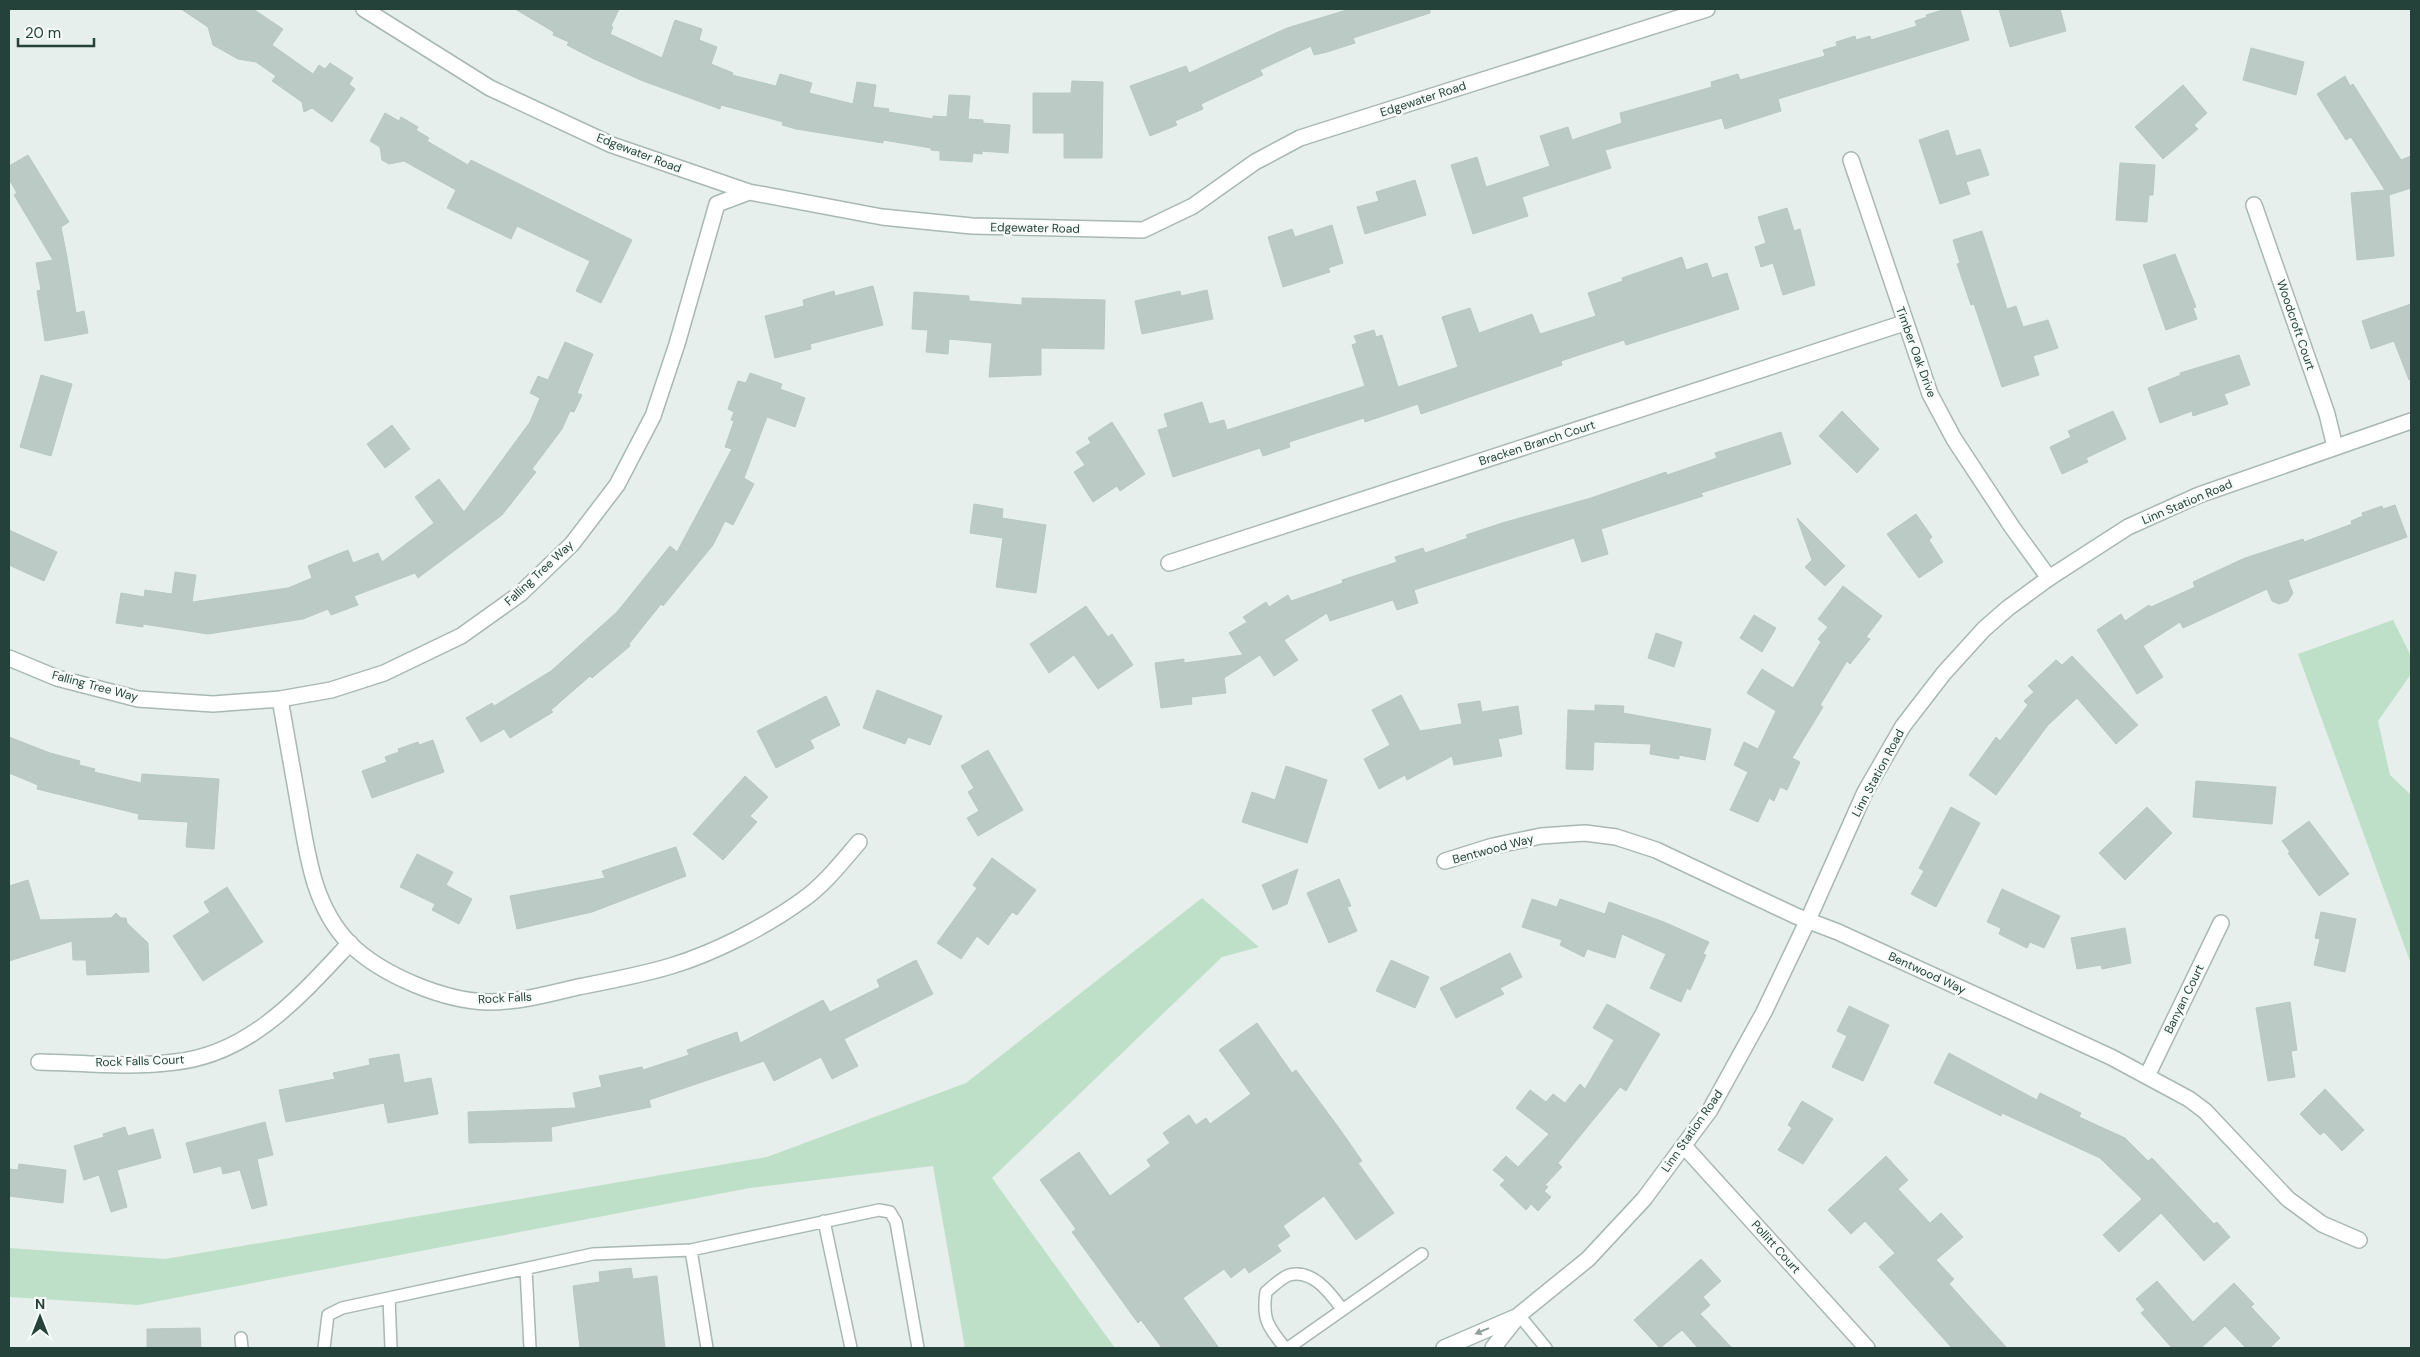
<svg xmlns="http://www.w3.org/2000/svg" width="2420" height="1357" viewBox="0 0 2420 1357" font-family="'DM Sans',sans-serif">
<rect width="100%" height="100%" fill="#e6efeb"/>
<path fill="#bfe0c8" d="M 2393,620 L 2411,656 L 2411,674 L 2378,721 L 2390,775 L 2411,795 L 2411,964 L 2298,654 Z
M 1202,898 L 1259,947 L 1222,957 L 992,1178 L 1115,1348 L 965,1348 L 933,1166 L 750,1188 L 138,1305 L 9,1297 L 9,1248 L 165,1259 L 767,1157 L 966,1083 Z"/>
<path fill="#bbcac4" stroke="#b8c9c2" d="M 181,9 L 253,9 L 283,29 L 272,45 L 313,74 L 319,65 L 325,69 L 330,63 L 353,78 L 349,84 L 355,89 L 332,122 L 312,108 L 304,112 L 302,102 L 272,81 L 276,76 L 256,62 L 238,59 L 213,45 L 208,27 Z
M 515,9 L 619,9 L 611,26 L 613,27 L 610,34 L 662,58 L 675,20 L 702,29 L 699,40 L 717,47 L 711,64 L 733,73 L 732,75 L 776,86 L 780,74 L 812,83 L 809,93 L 853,104 L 857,82 L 876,85 L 873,107 L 889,109 L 888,112 L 933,119 L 933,116 L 947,117 L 949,95 L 970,96 L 968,119 L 983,120 L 983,123 L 1010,125 L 1008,153 L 982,151 L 982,154 L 973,153 L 972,162 L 940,160 L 940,151 L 931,150 L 931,148 L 883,140 L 883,143 L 796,129 L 782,125 L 783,122 L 721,105 L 720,109 L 643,81 L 594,59 L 567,45 L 569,42 L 553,35 L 554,32 Z
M 1350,9 L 1430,9 L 1430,13 L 1353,38 L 1355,43 L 1327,52 L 1314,55 L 1311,46 L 1260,70 L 1263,75 L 1201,104 L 1203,109 L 1175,121 L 1177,125 L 1150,136 L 1130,86 L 1186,66 L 1189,73 L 1287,28 Z
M 1946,9 L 1960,9 L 1969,40 L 1778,99 L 1781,111 L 1725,129 L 1722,118 L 1605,150 L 1611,168 L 1522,197 L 1528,216 L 1473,234 L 1451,165 L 1477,157 L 1486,187 L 1550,166 L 1540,136 L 1568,127 L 1572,140 L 1622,123 L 1620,113 L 1712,87 L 1711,82 L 1738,74 L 1740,80 L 1825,56 L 1823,50 L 1837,46 L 1836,42 L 1855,36 L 1856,40 L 1870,36 L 1871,40 L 1917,26 L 1915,21 L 1927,17 L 1926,15 Z
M 1999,9 L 2060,9 L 2066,31 L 2010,47 Z
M 2251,48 L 2304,62 L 2296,95 L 2243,80 Z
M 2345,76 L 2350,86 L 2353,84 L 2401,160 L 2411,156 L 2411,188 L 2389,195 L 2394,256 L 2357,260 L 2351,193 L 2385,190 L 2351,137 L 2346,140 L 2317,94 Z
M 1072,81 L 1103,82 L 1102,158 L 1064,158 L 1064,133 L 1033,133 L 1033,93 L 1071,93 Z
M 2183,85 L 2207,113 L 2194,125 L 2198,129 L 2163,159 L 2135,127 Z
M 385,113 L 399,121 L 401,117 L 418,127 L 416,130 L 429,138 L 427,141 L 468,165 L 471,160 L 632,240 L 601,303 L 576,291 L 590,261 L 517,226 L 511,239 L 447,208 L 456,190 L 404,161 L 389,164 L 382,160 L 380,147 L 370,141 Z
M 1948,130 L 1956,156 L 1980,149 L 1989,175 L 1966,182 L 1970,194 L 1940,204 L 1919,140 Z
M 28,155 L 69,222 L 61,227 L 67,257 L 76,313 L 84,311 L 88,333 L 45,341 L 37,291 L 41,290 L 36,263 L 53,260 L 14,195 L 17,193 L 9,179 L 9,166 Z
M 2120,163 L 2155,165 L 2153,195 L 2149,195 L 2147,222 L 2116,220 Z
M 1415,180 L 1426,215 L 1365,234 L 1357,207 L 1379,201 L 1376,192 Z
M 1787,208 L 1794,231 L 1800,229 L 1815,285 L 1783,295 L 1773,263 L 1761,267 L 1755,247 L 1766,243 L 1758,217 Z
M 1332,225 L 1343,263 L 1328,268 L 1330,272 L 1283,287 L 1268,237 L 1292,229 L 1295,237 Z
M 1982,231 L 2007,309 L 2016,306 L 2023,327 L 2048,320 L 2058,348 L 2033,356 L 2039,375 L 2002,387 L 1974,304 L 1971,305 L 1957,264 L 1960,263 L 1953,240 Z
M 2175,254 L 2196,307 L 2193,308 L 2197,319 L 2166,330 L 2143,265 Z
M 1682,257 L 1686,270 L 1707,263 L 1712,278 L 1727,273 L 1739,309 L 1626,345 L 1624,340 L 1561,361 L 1562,365 L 1421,414 L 1418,404 L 1365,422 L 1364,418 L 1289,442 L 1290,447 L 1263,456 L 1260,448 L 1173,477 L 1158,430 L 1168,427 L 1164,414 L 1202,402 L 1209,424 L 1224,420 L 1227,430 L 1365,386 L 1352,345 L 1357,343 L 1354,336 L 1374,330 L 1376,337 L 1382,335 L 1398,387 L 1458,367 L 1442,317 L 1470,308 L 1479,333 L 1532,314 L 1540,334 L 1596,316 L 1588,293 L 1623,281 L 1622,278 Z
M 873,286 L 883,325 L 810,344 L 811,349 L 775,358 L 765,316 L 804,306 L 803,300 L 834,291 L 835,296 Z
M 1207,290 L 1213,319 L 1142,334 L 1135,301 L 1180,291 L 1181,296 Z
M 914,292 L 969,296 L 969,301 L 1022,305 L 1022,298 L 1105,300 L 1104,349 L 1041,348 L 1041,375 L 989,377 L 992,343 L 949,339 L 948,354 L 926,352 L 928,330 L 912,329 Z
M 2411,304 L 2411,379 L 2409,380 L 2394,341 L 2371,349 L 2362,321 Z
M 565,342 L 593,354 L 577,393 L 582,395 L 574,412 L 570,411 L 562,429 L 532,469 L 536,472 L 502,515 L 418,578 L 415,573 L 354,596 L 358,605 L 331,615 L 328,609 L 303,619 L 208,634 L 143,624 L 143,627 L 116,623 L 121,593 L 144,597 L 145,590 L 172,594 L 175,572 L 196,575 L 192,602 L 288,588 L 312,578 L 308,566 L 348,550 L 353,563 L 378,553 L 382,562 L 434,523 L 415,497 L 439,479 L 464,512 L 530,422 L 540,398 L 530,393 L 538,376 L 548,380 Z
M 2239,355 L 2250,385 L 2224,394 L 2228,404 L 2193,416 L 2192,411 L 2160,423 L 2148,388 L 2181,375 L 2180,373 Z
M 750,373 L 782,384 L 780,389 L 805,398 L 795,427 L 767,417 L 744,478 L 754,484 L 733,525 L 725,521 L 713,545 L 663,606 L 661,604 L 629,644 L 630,646 L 592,678 L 590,676 L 551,710 L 553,712 L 510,738 L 504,729 L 481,742 L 466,718 L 492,703 L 494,706 L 551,671 L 617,612 L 670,546 L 677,552 L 732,449 L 725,447 L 734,421 L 731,420 L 734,412 L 728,409 L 738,381 L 746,383 Z
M 41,375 L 72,384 L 51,456 L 20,447 Z
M 1842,411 L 1879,449 L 1857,473 L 1819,436 Z
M 2113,411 L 2126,439 L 2086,458 L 2088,462 L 2062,474 L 2050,447 L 2071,437 L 2068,431 Z
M 1112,422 L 1145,474 L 1120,491 L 1117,486 L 1093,502 L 1074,472 L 1085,465 L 1076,452 L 1091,443 L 1088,438 Z
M 392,425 L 410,449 L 385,468 L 367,444 Z
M 1781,432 L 1791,464 L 1701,493 L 1703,496 L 1601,529 L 1608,554 L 1582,562 L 1574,538 L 1414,590 L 1418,603 L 1397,610 L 1393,600 L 1330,621 L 1327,613 L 1284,640 L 1298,660 L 1274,676 L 1260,655 L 1224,678 L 1226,693 L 1191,697 L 1192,704 L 1161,708 L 1155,663 L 1184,659 L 1184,663 L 1243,655 L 1229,633 L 1247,622 L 1243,617 L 1266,602 L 1269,607 L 1288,595 L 1291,601 L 1343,583 L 1342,580 L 1397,562 L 1395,557 L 1423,548 L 1425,553 L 1468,538 L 1466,535 L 1502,523 L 1591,498 L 1666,472 L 1667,475 L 1717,458 L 1715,453 Z
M 974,504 L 1003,509 L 1002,518 L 1046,525 L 1036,593 L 996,587 L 1003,538 L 970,533 Z
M 2395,505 L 2407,537 L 2288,580 L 2293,593 L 2288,601 L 2279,604 L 2272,601 L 2267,589 L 2183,628 L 2180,622 L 2143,646 L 2163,677 L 2137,694 L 2097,630 L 2121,614 L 2125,621 L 2149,605 L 2151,607 L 2195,587 L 2193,582 L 2245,558 L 2303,539 L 2304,542 L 2352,524 L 2351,521 L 2363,516 L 2362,513 L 2382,506 L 2383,509 Z
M 1916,514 L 1932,537 L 1929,540 L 1943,562 L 1919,578 L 1887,534 Z
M 1797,518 L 1845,566 L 1825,586 L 1805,567 L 1812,560 Z
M 9,530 L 57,552 L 44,581 L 9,565 Z
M 1843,586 L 1882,616 L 1866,637 L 1870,639 L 1850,664 L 1847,661 L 1820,705 L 1823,707 L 1792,758 L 1800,762 L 1787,790 L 1780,787 L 1774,801 L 1769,798 L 1758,822 L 1730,810 L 1748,772 L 1734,765 L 1744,742 L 1758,749 L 1776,711 L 1747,693 L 1762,669 L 1793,688 L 1821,642 L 1818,639 L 1828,627 L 1818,619 Z
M 1086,606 L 1108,637 L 1112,634 L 1133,665 L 1098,689 L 1074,655 L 1049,673 L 1030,644 Z
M 1754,615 L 1776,628 L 1762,652 L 1740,638 Z
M 1656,633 L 1682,642 L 1674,667 L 1648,658 Z
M 2072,656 L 2138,725 L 2116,744 L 2077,698 L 2048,725 L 1996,795 L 1969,775 L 1996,737 L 2000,741 L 2028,705 L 2024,701 L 2034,692 L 2028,686 L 2056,660 L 2062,665 Z
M 877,690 L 942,716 L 930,745 L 908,737 L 905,744 L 863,728 Z
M 1401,695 L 1420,731 L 1462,724 L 1458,704 L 1480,701 L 1482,712 L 1518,706 L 1522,734 L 1498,739 L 1502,756 L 1454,765 L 1452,756 L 1407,780 L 1405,775 L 1379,789 L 1364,759 L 1390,745 L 1372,710 Z
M 826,696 L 840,725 L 810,740 L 814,748 L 776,768 L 757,731 Z
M 1595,705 L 1624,706 L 1623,713 L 1711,729 L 1705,760 L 1679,755 L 1679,759 L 1650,754 L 1651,744 L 1594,742 L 1593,770 L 1566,769 L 1568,710 L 1595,711 Z
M 9,737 L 50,753 L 80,761 L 79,765 L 95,769 L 94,772 L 141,783 L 142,774 L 219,779 L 214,849 L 186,847 L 188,822 L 138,819 L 139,814 L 37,789 L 38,785 L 9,773 Z
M 433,740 L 444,772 L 372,798 L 362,771 L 387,762 L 385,757 L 399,752 L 398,749 L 418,742 L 419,745 Z
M 988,750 L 1023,810 L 978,836 L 967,818 L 979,811 L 968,792 L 974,788 L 961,766 Z
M 1286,766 L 1327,780 L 1307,843 L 1242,822 L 1252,792 L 1275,800 Z
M 745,776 L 768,797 L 750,816 L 757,822 L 723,860 L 693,834 Z
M 2196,781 L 2276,787 L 2272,824 L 2193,817 Z
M 1951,807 L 1980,823 L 1936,907 L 1911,894 L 1924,871 L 1919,868 Z
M 2147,807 L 2172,833 L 2125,880 L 2099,853 Z
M 2309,821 L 2349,874 L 2319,896 L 2288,853 L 2290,852 L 2282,841 Z
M 676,847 L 686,876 L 592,912 L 517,929 L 510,896 L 605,878 L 602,871 Z
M 417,854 L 453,872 L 446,885 L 472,899 L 459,924 L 432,910 L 435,904 L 400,887 Z
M 992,858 L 1036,890 L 1017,915 L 1012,912 L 988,945 L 977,936 L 961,959 L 937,943 L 977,888 L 973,885 Z
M 1298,869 L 1287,904 L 1273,910 L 1262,885 Z
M 1339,879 L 1351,906 L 1347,907 L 1357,931 L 1329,943 L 1307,893 Z
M 28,880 L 40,920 L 111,918 L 116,913 L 121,918 L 126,918 L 127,923 L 148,943 L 149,972 L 87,975 L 86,960 L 73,960 L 72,941 L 9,961 L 9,886 Z
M 227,887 L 263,942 L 203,981 L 173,936 L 210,912 L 204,902 Z
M 2002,889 L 2060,916 L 2044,948 L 2030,942 L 2027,948 L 1999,934 L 2001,928 L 1987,922 Z
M 1532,899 L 1557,907 L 1560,899 L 1605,914 L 1609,902 L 1664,922 L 1709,942 L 1703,954 L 1706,955 L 1690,990 L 1687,988 L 1681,1002 L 1650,988 L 1666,954 L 1622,934 L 1615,958 L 1587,949 L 1584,957 L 1560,945 L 1562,940 L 1522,927 Z
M 2321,912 L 2356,919 L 2345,972 L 2314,965 L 2320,939 L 2315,938 Z
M 2125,928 L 2131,963 L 2102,969 L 2101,965 L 2077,969 L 2071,938 Z
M 1510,953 L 1522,977 L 1500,988 L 1504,994 L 1456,1018 L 1440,988 Z
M 916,960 L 933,994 L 844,1039 L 858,1066 L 832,1079 L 821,1057 L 774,1081 L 764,1061 L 649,1100 L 651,1107 L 551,1127 L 552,1141 L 469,1143 L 468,1112 L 576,1108 L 573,1093 L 602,1087 L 599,1076 L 642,1067 L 643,1070 L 689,1055 L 687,1050 L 737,1032 L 740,1043 L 823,1000 L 830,1012 L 880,987 L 877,980 Z
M 1391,960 L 1429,977 L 1415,1008 L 1376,991 Z
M 2290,1002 L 2297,1050 L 2291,1051 L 2295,1077 L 2268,1081 L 2256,1008 Z
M 1607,1004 L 1660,1034 L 1626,1091 L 1620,1087 L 1558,1163 L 1562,1167 L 1545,1185 L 1548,1187 L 1544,1191 L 1551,1197 L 1538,1211 L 1531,1204 L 1526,1210 L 1500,1185 L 1505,1180 L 1493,1170 L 1506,1156 L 1518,1167 L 1549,1134 L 1516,1108 L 1530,1090 L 1546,1102 L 1553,1094 L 1565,1103 L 1580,1084 L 1585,1089 L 1614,1040 L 1593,1028 Z
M 1849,1006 L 1889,1025 L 1863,1081 L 1832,1067 L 1847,1036 L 1837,1031 Z
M 1257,1023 L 1292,1073 L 1296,1070 L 1339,1128 L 1362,1161 L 1358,1163 L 1394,1213 L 1356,1240 L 1324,1196 L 1283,1226 L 1290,1236 L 1277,1245 L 1281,1251 L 1249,1273 L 1245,1267 L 1231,1278 L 1224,1269 L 1183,1298 L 1219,1348 L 1162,1348 L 1141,1320 L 1138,1323 L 1072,1232 L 1076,1229 L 1040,1180 L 1079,1152 L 1110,1196 L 1151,1166 L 1147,1160 L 1170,1143 L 1163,1133 L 1189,1115 L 1196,1125 L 1206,1118 L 1210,1124 L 1251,1094 L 1219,1050 Z
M 1949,1053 L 2037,1100 L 2040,1093 L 2081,1113 L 2079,1117 L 2125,1138 L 2148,1161 L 2152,1158 L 2214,1224 L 2217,1222 L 2230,1237 L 2204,1261 L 2161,1213 L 2119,1252 L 2103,1235 L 2142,1199 L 2100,1158 L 2002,1113 L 2001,1116 L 1934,1083 Z
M 399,1054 L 404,1083 L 431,1078 L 438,1114 L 388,1123 L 384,1103 L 286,1122 L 279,1090 L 335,1079 L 333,1073 L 370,1065 L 369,1059 Z
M 2325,1089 L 2364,1130 L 2342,1151 L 2324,1132 L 2320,1135 L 2300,1114 Z
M 1802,1101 L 1833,1119 L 1803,1164 L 1778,1150 L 1792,1128 L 1788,1125 Z
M 265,1122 L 273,1155 L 257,1159 L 267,1205 L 252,1209 L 240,1170 L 223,1174 L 221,1166 L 194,1173 L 186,1143 Z
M 125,1127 L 128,1136 L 153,1129 L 161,1158 L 117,1170 L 127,1207 L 111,1212 L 99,1175 L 84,1180 L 74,1146 L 104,1137 L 103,1134 Z
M 1886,1156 L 1908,1180 L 1898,1189 L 1930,1223 L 1941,1213 L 1963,1237 L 1936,1260 L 1954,1279 L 1949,1284 L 2007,1348 L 1952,1348 L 1879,1267 L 1895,1253 L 1865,1221 L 1851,1234 L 1828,1210 Z
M 19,1164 L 66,1170 L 63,1203 L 9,1196 L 9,1169 L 18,1170 Z
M 1701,1259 L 1721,1281 L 1703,1297 L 1710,1305 L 1700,1314 L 1732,1348 L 1698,1348 L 1682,1330 L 1660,1348 L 1634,1320 Z
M 631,1268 L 633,1279 L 657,1276 L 665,1348 L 580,1348 L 573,1286 L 600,1282 L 599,1272 Z
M 2157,1281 L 2193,1322 L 2234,1283 L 2254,1304 L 2251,1307 L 2280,1338 L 2270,1348 L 2246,1348 L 2225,1326 L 2201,1348 L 2172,1348 L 2141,1313 L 2145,1310 L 2136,1299 Z
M 200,1328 L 201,1348 L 147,1348 L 147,1329 Z"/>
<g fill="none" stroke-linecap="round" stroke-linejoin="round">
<defs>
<path id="service" d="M 824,1221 L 851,1348
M 691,1250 L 707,1348
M 526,1269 L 530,1348
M 389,1298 L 391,1348
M 1519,1315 L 1546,1348
M 241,1338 L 242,1348
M 324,1348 L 328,1315 L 342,1308 L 593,1254 L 691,1250 L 879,1210 L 890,1212 L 896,1222 L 918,1348
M 1285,1348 C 1268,1327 1262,1319 1266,1292 C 1272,1287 1281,1278 1289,1275 C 1313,1269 1330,1293 1342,1309
M 1288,1348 L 1422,1254"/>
<path id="minor" d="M 364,9 L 490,88 L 612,145 L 749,192 L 882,217 L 972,226 L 1143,230 L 1193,206 L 1255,162 L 1300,138 L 1707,9
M 1851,160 L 1930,394 L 1954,439 L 2012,527 L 2049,578
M 2254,205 L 2327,414 L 2335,447
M 1169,563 L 1904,323
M 9,658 L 57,678 L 138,699 L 213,704 L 280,699 L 331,690 L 384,673 L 461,636 L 520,594 L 572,544 L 617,485 L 653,416 L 677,344 L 717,204 L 749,192
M 280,699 C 286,733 292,767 298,801 C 307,851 312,905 349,943 C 381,975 444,1001 488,1002 C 519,1002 549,994 578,987 C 609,981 641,975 671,966 C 714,953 765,927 801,901 C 824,885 841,863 859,842
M 1445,861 L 1493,846 L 1541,836 L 1585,833 L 1616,837 L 1656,850 L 1796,916 L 1838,932 L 2111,1057 L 2189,1099 L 2205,1111 L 2288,1199 L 2322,1224 L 2359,1240
M 39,1062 C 83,1063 131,1068 175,1062 C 251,1054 301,995 350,943
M 2147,1076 L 2221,923
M 1684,1146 L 1867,1348"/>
<path id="tertiary" d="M 1444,1348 L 1516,1317
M 1493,1348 L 1519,1315 L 1588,1259 L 1644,1199 L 1710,1110 L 1764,1012 L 1808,920 L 1865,792 L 1903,726 L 1944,673 L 1984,629 L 2008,608 L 2049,578 L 2128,527 L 2199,495 L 2411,421"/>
</defs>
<use href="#service" stroke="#a8b8b2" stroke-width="14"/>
<use href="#minor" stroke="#a8b8b2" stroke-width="18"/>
<use href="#tertiary" stroke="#a8b8b2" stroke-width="18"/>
<use href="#service" stroke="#fff" stroke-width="11"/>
<use href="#minor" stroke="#fff" stroke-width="15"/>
<use href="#tertiary" stroke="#fff" stroke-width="15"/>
</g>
<defs><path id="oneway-solid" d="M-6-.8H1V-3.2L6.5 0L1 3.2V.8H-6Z" transform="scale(1.25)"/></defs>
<use fill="#92a09c" href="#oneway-solid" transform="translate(1482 1331) rotate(157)"/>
<g text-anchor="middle" stroke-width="5" stroke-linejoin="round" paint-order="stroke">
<g font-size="12" fill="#24423a" stroke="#f7fbf9">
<text transform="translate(1423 99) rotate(-18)" y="4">Edgewater Road</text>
<text transform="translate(639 153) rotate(21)" y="4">Edgewater Road</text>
<text transform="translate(1035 228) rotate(1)" y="4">Edgewater Road</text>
<text transform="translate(2296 325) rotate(71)" y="4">Woodcroft Court</text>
<text transform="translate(1916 352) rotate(70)" y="4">Timber Oak Drive</text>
<text transform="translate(1537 443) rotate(-18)" y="4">Bracken Branch Court</text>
<text transform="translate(2187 502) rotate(-23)" y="4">Linn Station Road</text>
<text transform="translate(539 573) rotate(-43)" y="4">Falling Tree Way</text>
<text transform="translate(95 686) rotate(15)" y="4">Falling Tree Way</text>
<text transform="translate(1878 773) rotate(-62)" y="4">Linn Station Road</text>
<text transform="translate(1493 849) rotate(-15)" y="4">Bentwood Way</text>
<text transform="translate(1927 973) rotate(25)" y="4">Bentwood Way</text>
<text transform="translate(505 998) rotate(-3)" y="4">Rock Falls</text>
<text transform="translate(2184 999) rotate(-64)" y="4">Banyan Court</text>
<text transform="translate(140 1061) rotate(-2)" y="4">Rock Falls Court</text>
<text transform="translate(1692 1131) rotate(-55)" y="4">Linn Station Road</text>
<text transform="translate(1776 1247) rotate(48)" y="4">Pollitt Court</text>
</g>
</g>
<rect width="2420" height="1357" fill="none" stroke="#24423a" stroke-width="20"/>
<g transform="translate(40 1317)" stroke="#f7fbf9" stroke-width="4" paint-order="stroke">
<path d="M0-4L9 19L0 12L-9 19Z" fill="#24423a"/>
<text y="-8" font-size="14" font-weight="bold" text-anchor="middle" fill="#24423a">N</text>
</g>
<path d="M18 38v8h76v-8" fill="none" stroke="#24423a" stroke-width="2.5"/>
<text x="25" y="38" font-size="15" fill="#24423a" stroke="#f7fbf9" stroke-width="4" paint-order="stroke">20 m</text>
</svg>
